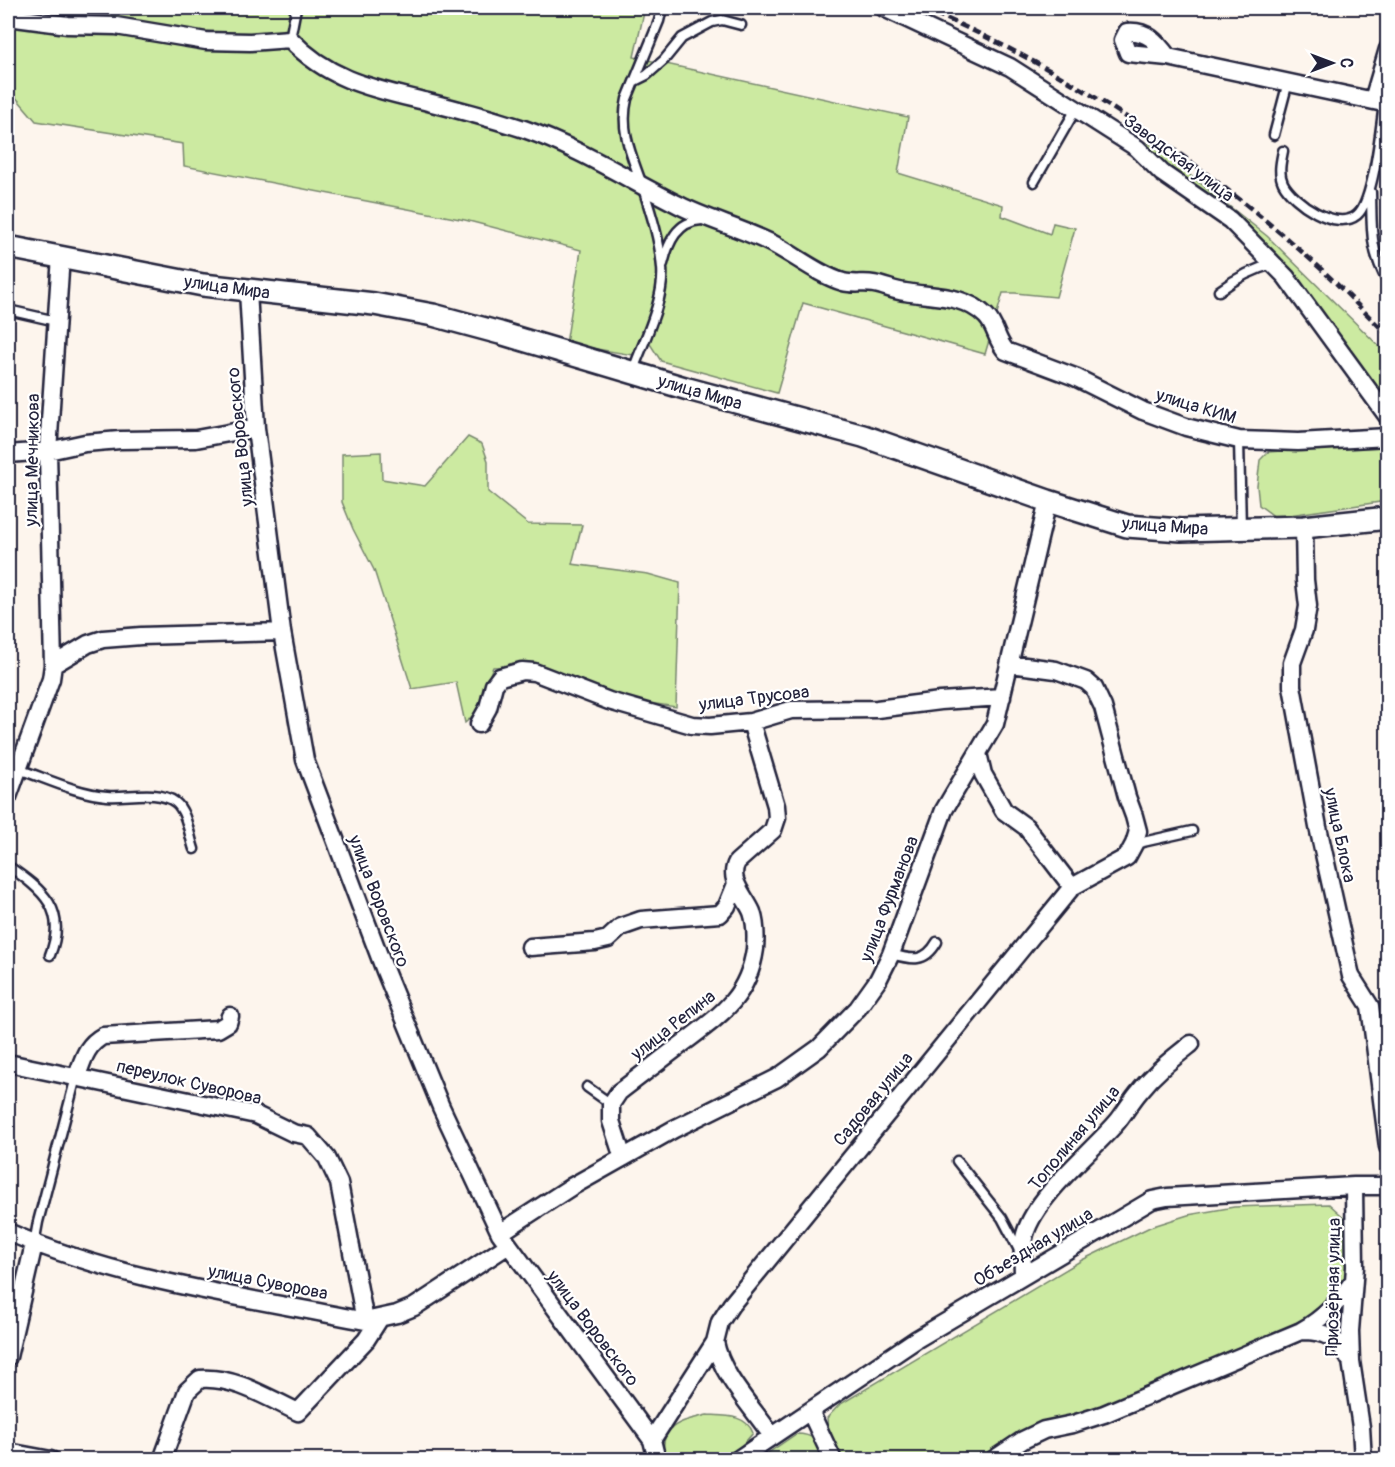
<svg xmlns="http://www.w3.org/2000/svg" width="1395" height="1467" viewBox="0 0 1395 1467" font-family="Pangolin,sans-serif">
<rect width="100%" height="100%" fill="#fdf5ed"/>
<filter id="ink" filterUnits="userSpaceOnUse"><feTurbulence type="fractalNoise" baseFrequency=".0167" numOctaves="2"/><feDisplacementMap in="SourceGraphic" scale="12" xChannelSelector="R" yChannelSelector="G"/><feConvolveMatrix kernelMatrix="1 2 1 2 8 2 1 2 1" color-interpolation-filters="sRGB"/></filter>
<g filter="url(#ink)">
<path fill="#cceaa1" stroke="#77866e" stroke-width="1.5" d="M 8,8 L 512,8 L 523,10 L 524,8 L 645,8 L 634,57 L 908,117 L 898,173 L 1003,205 L 1002,216 L 1050,234 L 1053,223 L 1075,228 L 1056,297 L 1015,293 L 1003,293 L 985,354 L 803,303 L 777,393 L 661,361 L 650,344 L 644,329 L 633,355 L 566,344 L 581,250 L 465,220 L 184,166 L 183,144 L 36,121 L 8,88 Z
M 1148,142 L 1267,236 L 1387,354 L 1387,409 L 1313,307 L 1195,192 L 1148,151 Z
M 468,437 L 482,444 L 488,461 L 488,492 L 528,524 L 582,525 L 572,564 L 648,574 L 680,583 L 676,707 L 636,701 L 537,665 L 493,667 C 484,685 483,709 465,723 L 456,682 L 412,689 L 374,570 L 353,529 L 342,502 L 342,454 L 381,452 L 382,479 L 425,486 Z
M 1387,443 L 1387,501 L 1275,517 L 1259,505 L 1257,486 L 1260,460 L 1268,452 Z
M 1329,1204 L 1348,1221 L 1345,1286 L 1326,1308 L 1233,1354 L 985,1459 L 841,1459 L 828,1426 L 827,1418 L 839,1405 L 1082,1260 L 1150,1227 L 1188,1215 L 1234,1207 Z
M 707,1415 C 724,1416 746,1414 753,1433 C 727,1467 703,1459 665,1459 C 657,1426 681,1421 707,1415 Z
M 796,1434 C 816,1434 819,1443 828,1460 L 758,1460 Z"/>
<g fill="none" stroke-linecap="round" stroke-linejoin="round">
<defs>
<path id="service" d="M 290,39 L 296,8
M 635,81 L 647,75 L 664,60 L 682,38 L 712,22 L 722,20 L 741,25
M 1274,135 L 1288,82
M 1283,151 C 1281,161 1278,173 1283,183 C 1293,202 1336,232 1357,215 C 1374,201 1381,126 1384,103
M 1034,182 L 1076,109
M 1371,192 C 1372,227 1369,250 1388,282
M 663,264 C 668,243 677,221 702,220
M 1219,291 C 1235,279 1253,269 1273,264
M 8,310 L 56,321
M 632,373 C 643,342 665,300 662,268 C 660,241 651,213 643,188 C 633,158 619,132 627,99 L 659,21 L 662,8
M 1239,440 L 1241,529
M 18,769 C 45,778 78,794 107,796 C 127,798 157,789 175,802 C 187,811 189,835 194,849
M 1134,844 L 1192,831
M 8,866 C 43,890 68,910 50,955
M 891,954 C 912,960 925,963 937,942
M 587,1087 L 611,1104
M 957,1161 L 1002,1218 L 1020,1252
M 34,1244 L 38,1222 L 76,1077"/>
<path id="minor" d="M 884,8 L 1010,67 L 1137,148 L 1162,173 L 1230,220 L 1286,277 L 1388,417
M 8,17 L 68,25 L 116,26 L 206,41 L 250,42 L 290,39 C 329,81 375,89 428,102 C 460,110 493,119 524,129 C 579,148 627,179 679,205 C 708,220 741,228 771,243 C 795,255 817,274 843,282 C 854,285 864,282 874,284 C 885,286 895,291 905,292 C 933,297 964,294 986,316 C 996,326 996,340 1006,351 L 1075,377 L 1143,411 L 1186,427 L 1239,440 L 1298,442 L 1388,437
M 1168,57 C 1157,42 1147,30 1127,32 L 1123,40 L 1128,53 L 1168,57 L 1388,104
M 1373,100 L 1388,49
M 248,291 L 256,428 L 282,632 L 305,760 L 385,971 L 441,1107 L 500,1233 L 652,1440 L 657,1460
M 8,454 L 48,451 L 85,443 L 120,440 L 196,439 L 256,428
M 1304,527 L 1305,580 L 1308,606 L 1304,630 L 1292,663 L 1292,686 L 1318,827 L 1351,976 L 1370,1006 L 1388,1147
M 53,665 L 88,644 L 103,639 L 141,636 L 282,632
M 479,724 L 488,708 L 494,685 L 500,677 L 522,671 L 534,672 L 609,701 L 692,725 L 710,726 L 751,722 L 791,710 L 877,709 L 940,701 L 1002,697
M 978,753 L 983,774 L 1004,811 L 1026,827 L 1072,887
M 8,797 L 51,679 L 53,665 L 48,451 L 61,256
M 530,947 L 595,942 L 608,939 L 621,927 L 641,920 L 720,914 L 727,906 L 736,884
M 8,1063 L 256,1115 L 293,1133 L 308,1136 L 327,1158 L 339,1183 L 365,1321
M 77,1076 C 83,1060 86,1045 103,1036 L 218,1029 L 228,1023 L 230,1016
M 623,1158 L 611,1121 L 611,1104 L 619,1092 C 639,1077 658,1062 678,1047 C 716,1018 748,1000 755,949 C 756,937 756,924 752,912 C 745,896 727,880 737,862 L 773,830 L 777,818 L 776,806 L 751,722
M 1354,1186 L 1355,1267 L 1350,1331 L 1351,1361 L 1361,1427 L 1363,1460
M 8,1232 C 120,1281 245,1297 365,1321 L 397,1314 L 414,1307 L 507,1246
M 500,1233 L 571,1187 L 674,1129 L 777,1078 L 819,1048 L 858,1008 L 878,980 L 891,954 L 944,810 L 995,724 L 1048,501
M 1023,1276 C 1023,1263 1021,1247 1025,1234 C 1037,1194 1092,1152 1118,1121 C 1126,1111 1132,1100 1140,1091 C 1155,1072 1172,1059 1191,1044
M 1302,1331 C 1327,1331 1338,1338 1350,1360
M 715,1342 C 721,1375 753,1408 772,1436
M 8,1357 L 34,1244
M 810,1411 L 833,1460
M 652,1440 L 715,1342 L 720,1322 L 731,1305 L 1072,887 L 1127,857 L 1134,844 L 1138,831 L 1134,816 L 1127,797 L 1103,707 L 1094,688 L 1086,681 L 1056,670 L 1010,664
M 8,1452 L 51,1460
M 162,1460 L 187,1391 L 200,1379 C 234,1376 268,1398 298,1412 L 366,1340 L 380,1318
M 737,1460 L 917,1339 L 1152,1200 L 1167,1197 L 1354,1186 L 1388,1186
M 993,1460 L 1023,1440 L 1044,1430 L 1073,1424 L 1104,1414 L 1301,1331 C 1324,1318 1339,1302 1354,1280"/>
<path id="tertiary" d="M 8,247 L 203,285 L 374,304 L 433,315 L 500,333 L 688,389 L 863,436 L 1048,501 L 1127,526 L 1181,530 L 1304,527 L 1388,518"/>
</defs>
<use href="#service" stroke="#22223b" stroke-width="13"/>
<use href="#minor" stroke="#22223b" stroke-width="21"/>
<use href="#tertiary" stroke="#22223b" stroke-width="26"/>
<use href="#service" stroke="#fff" stroke-width="8"/>
<use href="#minor" stroke="#fff" stroke-width="16"/>
<use href="#tertiary" stroke="#fff" stroke-width="21"/>
<path stroke="#22223b" stroke-width="4.5" stroke-dasharray="9 4.5" stroke-linecap="butt" d="M 922,8 C 1069,69 1202,161 1320,268 C 1343,289 1365,313 1388,335"/>
</g>
</g>
<g text-anchor="middle" stroke-width="4.5" stroke-linejoin="round" paint-order="stroke">
<g font-size="18" fill="#22223b" stroke="#fff">
<text transform="translate(1179 158) rotate(37)" y="6">Заводская улица</text>
<text transform="translate(227 287) rotate(8)" y="6">улица Мира</text>
<text transform="translate(700 392) rotate(16)" y="6">улица Мира</text>
<text transform="translate(1196 406) rotate(17)" y="6">улица КИМ</text>
<text transform="translate(240 437) rotate(-96)" y="6">улица Воровского</text>
<text transform="translate(32 460) rotate(-89)" y="6">улица Мечникова</text>
<text transform="translate(1165 526) rotate(4)" y="6">улица Мира</text>
<text transform="translate(754 698) rotate(-7)" y="6">улица Трусова</text>
<text transform="translate(1340 835) rotate(78)" y="6">улица Блока</text>
<text transform="translate(889 899) rotate(-69)" y="6">улица Фурманова</text>
<text transform="translate(379 901) rotate(69)" y="6">улица Воровского</text>
<text transform="translate(673 1025) rotate(-38)" y="6">улица Репина</text>
<text transform="translate(189 1082) rotate(13)" y="6">переулок Суворова</text>
<text transform="translate(873 1099) rotate(-51)" y="6">Садовая улица</text>
<text transform="translate(1074 1138) rotate(-50)" y="6">Тополиная улица</text>
<text transform="translate(1033 1247) rotate(-31)" y="6">Объездная улица</text>
<text transform="translate(268 1282) rotate(11)" y="6">улица Суворова</text>
<text transform="translate(1333 1287) rotate(-89)" y="6">Приозёрная улица</text>
<text transform="translate(593 1328) rotate(53)" y="6">улица Воровского</text>
</g>
</g>
<rect width="1395" height="1467" fill="none" stroke="#fff" stroke-width="30"/>
<rect x="15" y="15" width="1365" height="1437" fill="none" stroke="#22223b" stroke-width="2" filter="url(#ink)"/>
<g transform="translate(1332 63) rotate(90)" stroke="#ffffff" stroke-width="4.5" paint-order="stroke">
<path d="M0-4.5L10 22L0 15L-10 22Z" fill="#22223b"/>
<text y="-9" font-size="16" font-weight="bold" text-anchor="middle" fill="#22223b">С</text>
</g>
</svg>
